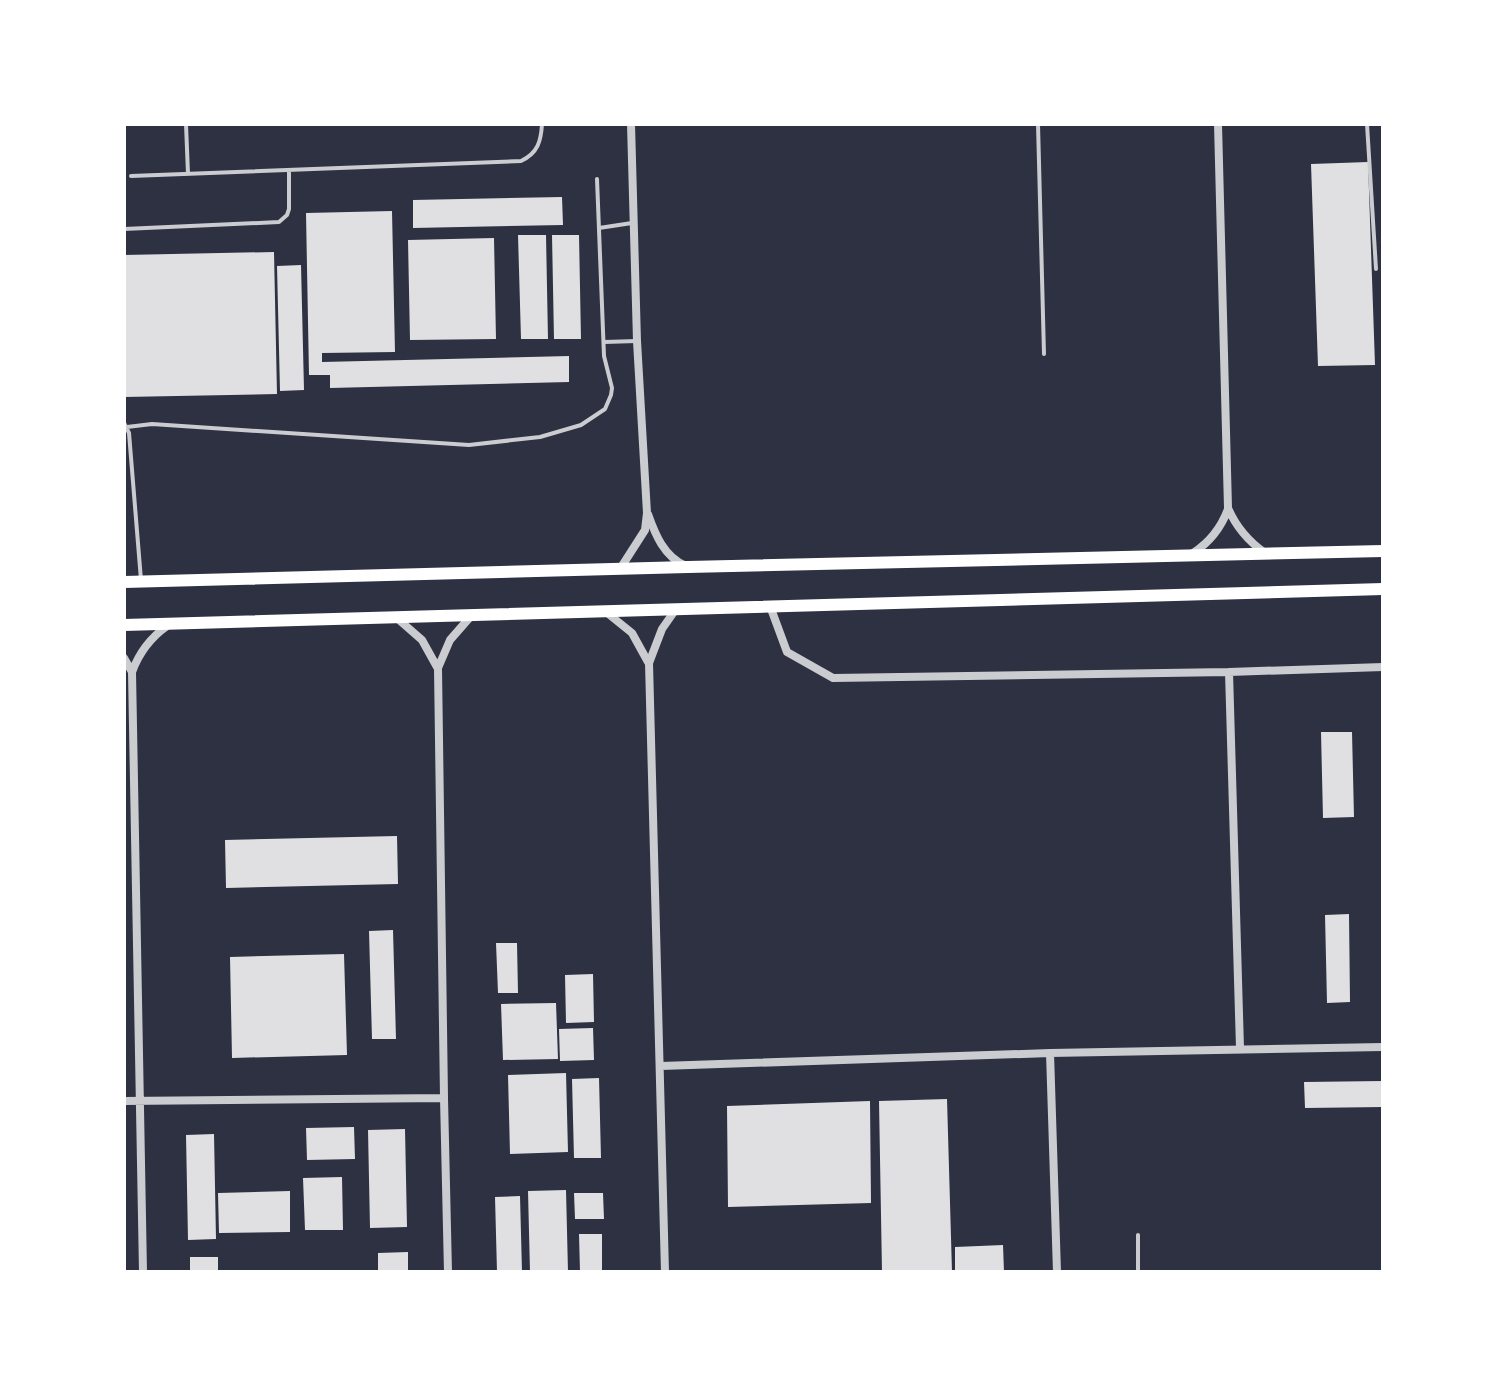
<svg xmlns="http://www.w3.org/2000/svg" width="1507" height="1396" viewBox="0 0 1507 1396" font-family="Jost,sans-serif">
<rect width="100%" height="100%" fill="#2d3142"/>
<path fill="#e0e0e3" d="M 1368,162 L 1375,365 L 1318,366 L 1311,164 Z
M 562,197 L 563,225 L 413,228 L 413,200 Z
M 392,211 L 395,352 L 322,353 L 322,362 L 569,356 L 569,382 L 330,388 L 330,375 L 309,375 L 306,213 Z
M 518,235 L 546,235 L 548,339 L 521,339 Z
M 552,235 L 579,235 L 581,339 L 554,339 Z
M 494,238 L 496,339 L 410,340 L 408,240 Z
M 274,252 L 277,394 L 124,397 L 124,255 Z
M 301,265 L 304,390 L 280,391 L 277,266 Z
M 1321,732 L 1352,732 L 1354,817 L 1323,818 Z
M 397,836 L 398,884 L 226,888 L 225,840 Z
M 1349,914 L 1350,1002 L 1327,1003 L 1325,915 Z
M 393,930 L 396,1039 L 372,1039 L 369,931 Z
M 496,943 L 517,943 L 518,993 L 498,993 Z
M 344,954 L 347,1055 L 232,1058 L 230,957 Z
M 593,974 L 594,1022 L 566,1023 L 565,975 Z
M 556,1003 L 558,1059 L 503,1060 L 501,1004 Z
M 593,1028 L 594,1060 L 560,1061 L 559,1029 Z
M 566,1073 L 568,1152 L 510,1154 L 508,1075 Z
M 599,1078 L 601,1158 L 574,1158 L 572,1079 Z
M 1383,1081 L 1383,1107 L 1305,1108 L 1304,1082 Z
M 947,1099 L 952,1272 L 882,1272 L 879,1101 Z
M 870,1101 L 871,1203 L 728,1207 L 727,1106 Z
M 354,1127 L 355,1159 L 307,1160 L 306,1128 Z
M 405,1129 L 407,1227 L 370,1228 L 368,1130 Z
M 214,1134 L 216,1239 L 188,1240 L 186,1135 Z
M 342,1177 L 343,1230 L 305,1230 L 303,1178 Z
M 566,1190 L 568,1272 L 530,1272 L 528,1191 Z
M 290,1191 L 290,1232 L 219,1233 L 218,1193 Z
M 574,1193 L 603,1193 L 604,1219 L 575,1219 Z
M 520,1196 L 522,1272 L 497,1272 L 495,1197 Z
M 579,1234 L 602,1234 L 602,1272 L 580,1272 Z
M 1003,1245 L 1004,1272 L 955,1272 L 955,1247 Z
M 408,1252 L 408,1272 L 378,1272 L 378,1253 Z
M 190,1257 L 218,1257 L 218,1272 L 190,1272 Z"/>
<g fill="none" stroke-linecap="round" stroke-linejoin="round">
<path stroke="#caccd0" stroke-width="4" d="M 186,124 L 188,174
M 1038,124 L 1044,354
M 1367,124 L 1376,269
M 131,176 L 521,161 C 538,153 541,141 542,124
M 599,228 L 632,223
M 124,229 L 279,222 L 287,215 L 289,209 L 289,170
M 604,342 L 637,341
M 124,423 L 129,433 L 141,580
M 127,427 L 152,424 L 469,445 L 540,437 L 581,425 L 605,409 L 611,395 L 612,388 L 604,356 L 597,179
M 1138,1235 L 1138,1272"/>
<path stroke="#caccd0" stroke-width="8" d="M 1218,124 L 1228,508 C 1236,527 1248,541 1265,553
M 648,514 C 655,534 664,557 686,566
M 1193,553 C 1210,542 1221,528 1228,509
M 620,569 L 645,530 L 647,513 L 637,341 L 631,124
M 770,606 L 787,652 L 833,678 L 1229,672 L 1383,667
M 606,612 L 632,633 L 648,662
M 398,619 L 422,640 L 437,667
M 124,658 L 132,672
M 1229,672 L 1240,1048
M 1050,1053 L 1057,1272
M 661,1066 L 1050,1053 L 1383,1047
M 124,1101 L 444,1098
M 143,1272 L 132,672 C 139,653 150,638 167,626
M 448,1272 L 444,1098 L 438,668 L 450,640 L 471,616
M 665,1272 L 649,663 L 662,629 L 676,609"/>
<path stroke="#fff" stroke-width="12" d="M 124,582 L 688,567 L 1383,551
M 124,625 L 1383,589"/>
</g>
<rect width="1507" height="1396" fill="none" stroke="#ffffff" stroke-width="252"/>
</svg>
